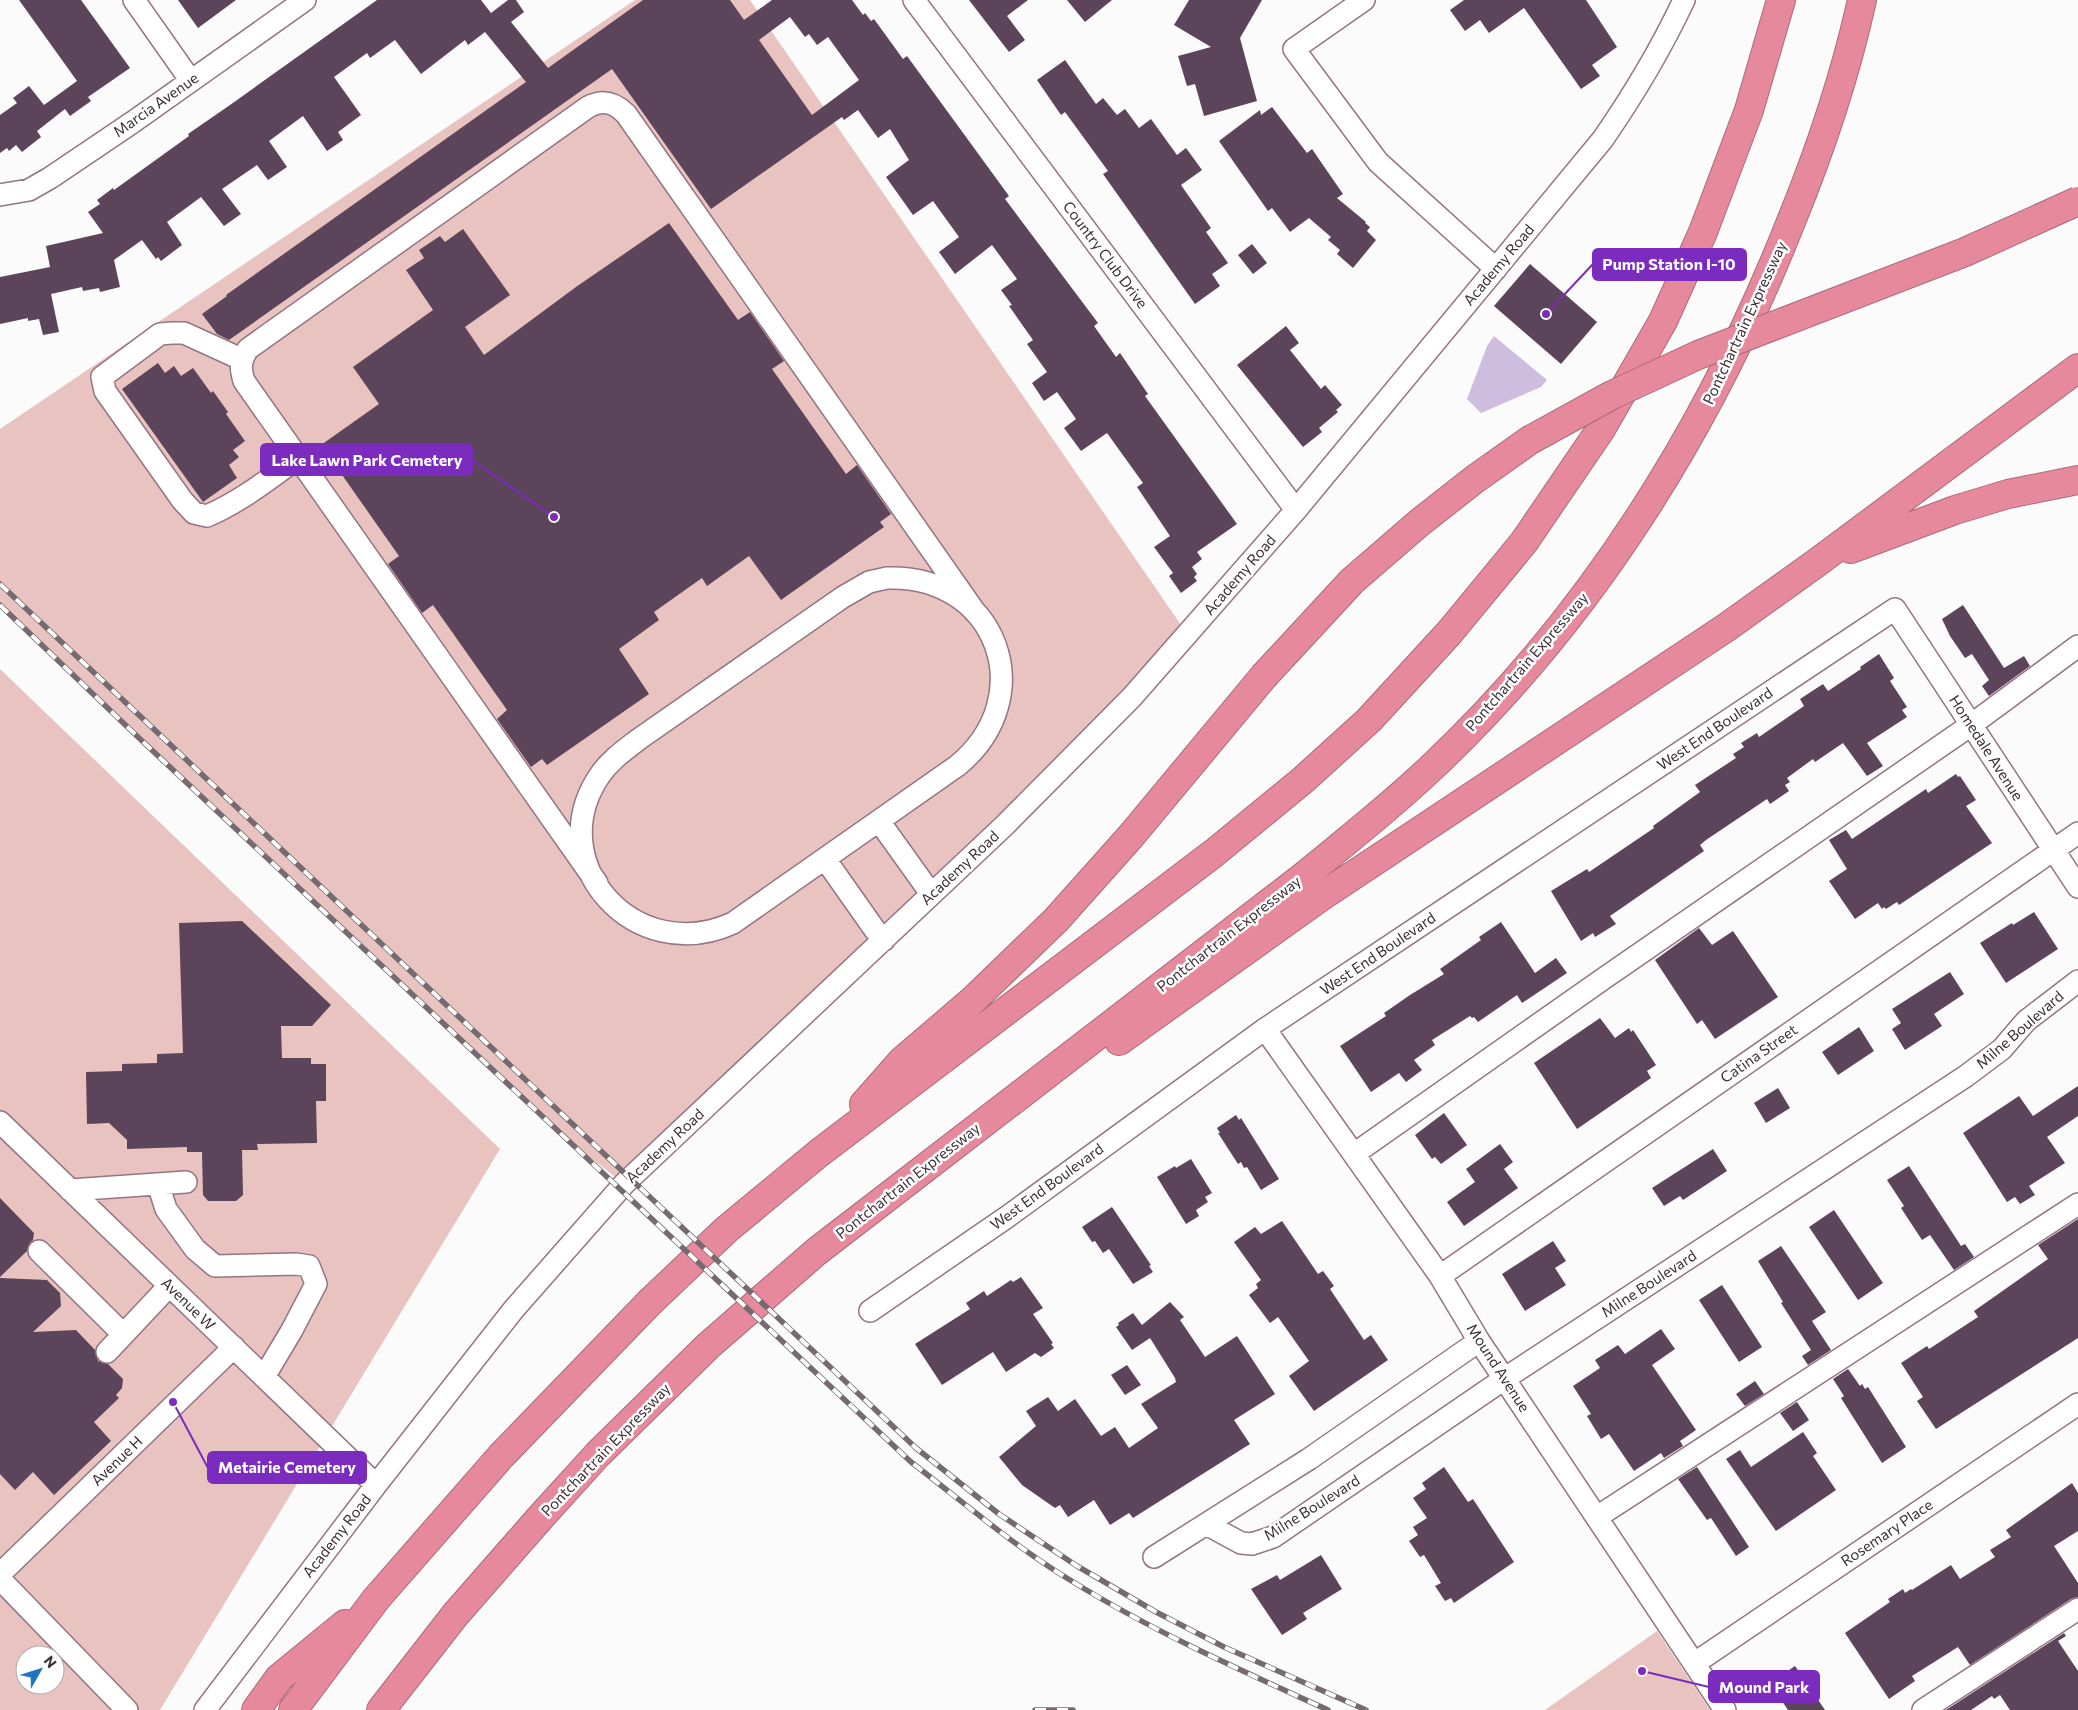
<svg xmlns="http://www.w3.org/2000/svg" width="2078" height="1710" viewBox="0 0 2078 1710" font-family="Commissioner,sans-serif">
<rect width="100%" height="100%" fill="#fbfbfb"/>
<path fill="#e8c3bf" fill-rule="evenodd" d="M 635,0 L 750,0 L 1188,635 L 624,1184 L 572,1143 L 139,738 L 0,605 L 0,429 Z
M 0,669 L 500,1149 L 160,1710 L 0,1710 ZM 25,1655 L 55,1655 L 55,1685 L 25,1685 Z
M 1657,1631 L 1710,1710 L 1545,1710 Z"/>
<path fill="#cebdde" d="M 1494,336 L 1547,380 L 1541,387 L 1481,413 L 1467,399 L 1487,346 Z"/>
<path fill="#5c445a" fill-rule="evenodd" d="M 19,0 L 81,0 L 130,68 L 88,97 L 91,101 L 70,116 L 65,109 L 37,131 L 41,137 L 22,152 L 16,145 L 9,151 L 7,148 L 0,153 L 0,115 L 17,103 L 13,98 L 29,86 L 44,105 L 77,81 Z
M 178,0 L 236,0 L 198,28 Z
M 377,0 L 481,0 L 491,13 L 508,0 L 516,0 L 524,12 L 511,22 L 548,68 L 643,0 L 730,0 L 744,20 L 772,0 L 852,0 L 863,15 L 865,13 L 871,21 L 874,19 L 903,59 L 907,56 L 1009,196 L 1005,199 L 1098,323 L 1094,326 L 1116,357 L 1120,353 L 1148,394 L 1145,396 L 1237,524 L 1197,552 L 1202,559 L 1192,567 L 1197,574 L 1194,577 L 1197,581 L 1181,593 L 1169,576 L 1173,573 L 1154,547 L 1170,536 L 1137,487 L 1143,483 L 1107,433 L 1081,451 L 1064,428 L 1076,419 L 1057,392 L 1044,401 L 1032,383 L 1047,372 L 1027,344 L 1033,340 L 1009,306 L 1012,305 L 1001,290 L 1017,279 L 992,245 L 955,274 L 939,252 L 959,237 L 933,201 L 913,215 L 886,177 L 909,160 L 890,129 L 878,138 L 858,110 L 844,120 L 842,117 L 711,209 L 612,69 L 229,340 L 217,334 L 202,314 L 227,296 L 226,295 L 526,82 L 485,32 L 468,45 L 465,40 L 421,74 L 395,40 L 370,58 L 367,53 L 334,77 L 361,115 L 338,132 L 343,140 L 327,151 L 303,116 L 269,141 L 287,167 L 268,180 L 257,165 L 222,189 L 241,214 L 224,226 L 201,197 L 167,222 L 182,245 L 161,261 L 158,257 L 156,259 L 142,240 L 114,260 L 120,287 L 100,292 L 99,288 L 83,291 L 82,287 L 51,294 L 59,332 L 43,335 L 39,319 L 28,321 L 28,318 L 0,324 L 0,277 L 50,267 L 46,246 L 103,233 L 88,212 L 100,204 L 97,200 L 113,188 L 114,190 L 189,136 L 188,134 L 230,105 ZM 790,17 L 805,37 L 809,34 L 817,45 L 828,37 L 859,80 L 812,115 L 759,40 Z
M 969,0 L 1028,0 L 1007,16 L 1025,40 L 1009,52 Z
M 1067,0 L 1112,0 L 1085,22 Z
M 1189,0 L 1262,0 L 1240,38 L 1257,101 L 1204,116 L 1195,84 L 1187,86 L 1178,56 L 1211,47 L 1174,25 Z
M 1464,0 L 1586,0 L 1617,47 L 1592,65 L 1600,76 L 1581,89 L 1524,8 L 1489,33 L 1480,20 L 1465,31 L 1450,10 Z
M 1065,60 L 1096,104 L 1103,98 L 1117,115 L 1125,109 L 1139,128 L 1151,119 L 1177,155 L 1186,148 L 1202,170 L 1181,185 L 1211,228 L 1206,232 L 1228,263 L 1212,274 L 1220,286 L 1195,304 L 1103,174 L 1108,171 L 1065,112 L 1061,115 L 1037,80 Z
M 1272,107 L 1307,153 L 1312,149 L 1343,194 L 1337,198 L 1366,222 L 1365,223 L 1370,227 L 1367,231 L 1376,240 L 1353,268 L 1337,254 L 1340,250 L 1328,240 L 1331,237 L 1309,218 L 1290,232 L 1272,208 L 1268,211 L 1219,141 L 1260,110 L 1261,115 Z
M 669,223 L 738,320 L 750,312 L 784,361 L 772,369 L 846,474 L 857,465 L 891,514 L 880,522 L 884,527 L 781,600 L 749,556 L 707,586 L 702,578 L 654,612 L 659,620 L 619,649 L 649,694 L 547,765 L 542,759 L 531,767 L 497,719 L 507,710 L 433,605 L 422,613 L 388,564 L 399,556 L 321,445 L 379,404 L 353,367 L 433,310 L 406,270 L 424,258 L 419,250 L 440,236 L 445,242 L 463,229 L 510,295 L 465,327 L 484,355 L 576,287 Z
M 1252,244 L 1267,263 L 1253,274 L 1238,255 Z
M 1530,264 L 1597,322 L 1561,364 L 1494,306 Z
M 1286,326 L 1299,343 L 1290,350 L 1321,389 L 1325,385 L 1342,405 L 1336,410 L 1338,412 L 1319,428 L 1322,432 L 1303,447 L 1237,365 Z
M 158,363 L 165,373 L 174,366 L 181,376 L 193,368 L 211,393 L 213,391 L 228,412 L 226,414 L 245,441 L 233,450 L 239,457 L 229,465 L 237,478 L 203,502 L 122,389 Z
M 1963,605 L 2004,668 L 2024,656 L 2030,666 L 1989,696 L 1982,686 L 1989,680 L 1972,654 L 1965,658 L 1950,636 L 1942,619 Z
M 1879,654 L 1894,678 L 1890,681 L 1907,707 L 1902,710 L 1907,717 L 1867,743 L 1883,766 L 1867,776 L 1843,743 L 1815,762 L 1813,759 L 1787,778 L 1790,782 L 1785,785 L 1789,791 L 1770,804 L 1767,799 L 1706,840 L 1700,845 L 1704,851 L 1610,916 L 1616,924 L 1595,937 L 1593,933 L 1581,941 L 1551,891 L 1587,869 L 1589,872 L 1654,828 L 1653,826 L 1700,792 L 1695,785 L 1736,758 L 1733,754 L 1744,747 L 1741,743 L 1757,733 L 1759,737 L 1804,706 L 1800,699 L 1823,684 L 1828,691 L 1861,669 L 1860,667 Z
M 1956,774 L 1958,777 L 1960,776 L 1976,800 L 1966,806 L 1992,843 L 1899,905 L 1897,902 L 1886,909 L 1884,907 L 1882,909 L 1878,903 L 1855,919 L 1829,881 L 1847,869 L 1829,840 L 1846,830 L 1852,839 L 1926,789 L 1928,793 Z
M 2034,912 L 2058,949 L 2006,983 L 1980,943 L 2012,923 L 2013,925 Z
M 242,921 L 331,1005 L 312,1026 L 281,1026 L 282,1058 L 311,1058 L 311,1064 L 326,1064 L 326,1101 L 316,1101 L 317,1143 L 257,1144 L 258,1150 L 242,1150 L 243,1195 L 236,1201 L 208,1201 L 203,1195 L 202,1152 L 187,1152 L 187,1147 L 127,1149 L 127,1140 L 109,1123 L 87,1124 L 86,1072 L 122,1071 L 122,1064 L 157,1063 L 157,1054 L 183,1053 L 179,923 Z
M 1501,922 L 1535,973 L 1556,958 L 1567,973 L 1522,1003 L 1517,995 L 1478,1022 L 1474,1017 L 1472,1018 L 1470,1016 L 1432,1040 L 1435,1045 L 1414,1060 L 1422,1070 L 1406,1082 L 1399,1073 L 1371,1092 L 1340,1046 L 1386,1016 L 1384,1013 L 1410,995 L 1444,974 L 1440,969 L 1481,940 L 1479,937 Z
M 1699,928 L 1712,945 L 1733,931 L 1778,997 L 1715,1039 L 1702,1020 L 1697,1024 L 1655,960 Z
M 1950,972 L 1964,994 L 1934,1014 L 1942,1026 L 1905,1050 L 1892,1029 L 1901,1023 L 1892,1009 Z
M 1600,1018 L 1615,1038 L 1629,1028 L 1631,1032 L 1633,1030 L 1656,1065 L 1647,1071 L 1651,1078 L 1577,1129 L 1534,1063 Z
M 1859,1027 L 1874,1051 L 1838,1075 L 1822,1052 Z
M 2078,1086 L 2078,1116 L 2047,1137 L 2065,1163 L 2029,1186 L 2035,1195 L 2020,1204 L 2015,1197 L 2007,1202 L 1963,1133 L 2019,1096 L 2033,1116 Z
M 1778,1088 L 1790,1108 L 1766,1123 L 1754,1103 Z
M 1444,1113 L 1467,1145 L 1441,1164 L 1435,1157 L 1432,1159 L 1415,1135 Z
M 1236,1115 L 1239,1120 L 1241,1118 L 1279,1179 L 1261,1190 L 1247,1167 L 1244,1168 L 1241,1162 L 1238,1164 L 1218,1133 L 1220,1133 L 1217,1128 Z
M 1500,1144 L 1513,1162 L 1504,1169 L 1518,1188 L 1464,1226 L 1447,1202 L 1475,1182 L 1466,1169 Z
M 1713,1149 L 1727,1171 L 1683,1200 L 1680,1196 L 1664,1206 L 1652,1188 Z
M 1191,1159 L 1212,1193 L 1205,1197 L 1208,1202 L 1196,1210 L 1199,1216 L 1186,1224 L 1157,1177 L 1175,1166 L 1176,1168 Z
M 1909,1166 L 1961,1246 L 1965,1244 L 1974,1257 L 1954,1270 L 1930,1235 L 1922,1240 L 1901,1208 L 1904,1206 L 1887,1180 Z
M 0,1198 L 34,1233 L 33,1240 L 30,1243 L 27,1251 L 0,1277 Z
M 1112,1207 L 1151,1265 L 1149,1266 L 1153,1272 L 1133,1284 L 1109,1249 L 1103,1253 L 1095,1241 L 1092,1242 L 1082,1227 Z
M 1834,1210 L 1883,1283 L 1858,1300 L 1809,1227 Z
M 2078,1219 L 2078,1338 L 1936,1429 L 1917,1401 L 1923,1397 L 1901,1363 L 1927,1346 L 1929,1349 L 1978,1317 L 1974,1311 L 2048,1259 L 2038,1245 Z
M 1282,1221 L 1318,1274 L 1323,1271 L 1334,1286 L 1330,1289 L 1364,1340 L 1371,1335 L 1388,1360 L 1314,1411 L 1289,1376 L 1309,1361 L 1278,1317 L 1270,1323 L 1249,1295 L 1258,1288 L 1256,1284 L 1261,1280 L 1234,1242 L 1255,1227 L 1261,1234 Z
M 1553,1241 L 1566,1261 L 1555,1268 L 1566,1285 L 1525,1311 L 1502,1274 Z
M 1781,1246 L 1826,1312 L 1812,1321 L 1831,1350 L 1808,1365 L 1802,1356 L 1811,1350 L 1781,1303 L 1783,1302 L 1758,1261 Z
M 1021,1277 L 1043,1308 L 1033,1314 L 1053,1343 L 1051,1344 L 1054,1348 L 1041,1357 L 1035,1353 L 1006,1372 L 993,1352 L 942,1385 L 915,1344 L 970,1309 L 966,1303 L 984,1291 L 987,1296 L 1011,1280 L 1013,1282 Z
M 0,1278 L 47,1280 L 60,1293 L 61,1306 L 33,1332 L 76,1330 L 95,1350 L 98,1361 L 108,1364 L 123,1379 L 122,1388 L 116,1395 L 119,1398 L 94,1422 L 111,1441 L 54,1495 L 33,1472 L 15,1490 L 0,1474 Z
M 1722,1285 L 1762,1347 L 1739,1362 L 1699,1300 Z
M 1170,1302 L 1184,1317 L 1180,1320 L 1205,1357 L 1237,1336 L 1275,1394 L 1234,1420 L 1250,1444 L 1133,1518 L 1129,1513 L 1110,1525 L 1094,1500 L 1068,1517 L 1060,1505 L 1055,1508 L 1022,1485 L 999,1457 L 1036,1426 L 1026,1411 L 1048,1397 L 1058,1411 L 1075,1399 L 1101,1436 L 1115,1427 L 1129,1448 L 1158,1428 L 1141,1404 L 1176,1382 L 1175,1378 L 1150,1338 L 1132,1350 L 1116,1327 L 1119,1325 L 1118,1323 L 1133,1313 L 1142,1325 Z
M 1661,1329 L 1675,1349 L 1652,1365 L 1696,1430 L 1680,1441 L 1683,1446 L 1664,1458 L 1661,1453 L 1634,1471 L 1609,1434 L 1601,1439 L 1587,1416 L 1591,1414 L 1573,1386 L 1600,1368 L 1595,1360 L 1618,1345 L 1625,1354 Z
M 1127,1365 L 1141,1385 L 1125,1395 L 1111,1375 Z
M 1848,1369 L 1860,1386 L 1862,1384 L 1865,1389 L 1868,1387 L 1906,1447 L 1882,1463 L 1841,1398 L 1844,1396 L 1833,1379 Z
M 1755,1381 L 1764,1394 L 1745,1406 L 1736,1394 Z
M 1797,1402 L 1809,1420 L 1793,1431 L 1780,1413 Z
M 1803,1432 L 1817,1453 L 1813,1456 L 1836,1490 L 1776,1531 L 1726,1459 L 1740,1450 L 1751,1467 Z
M 1444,1467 L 1468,1502 L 1473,1499 L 1514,1562 L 1454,1603 L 1451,1598 L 1445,1601 L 1435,1586 L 1441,1583 L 1424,1555 L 1420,1557 L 1409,1541 L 1418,1535 L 1413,1527 L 1427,1518 L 1413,1498 L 1426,1489 L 1422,1483 Z
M 1697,1467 L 1749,1547 L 1736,1556 L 1711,1518 L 1707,1520 L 1678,1479 Z
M 2072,1483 L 2078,1493 L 2078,1531 L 2054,1546 L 2078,1583 L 2078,1597 L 2071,1599 L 1970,1665 L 1958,1647 L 1912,1676 L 1915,1681 L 1889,1699 L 1845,1633 L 1890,1602 L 1888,1599 L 1903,1589 L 1905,1593 L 1911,1589 L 1912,1590 L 1951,1565 L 1960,1579 L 1995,1557 L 1990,1550 L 2011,1537 L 2006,1530 Z
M 1321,1555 L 1342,1589 L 1303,1613 L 1307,1619 L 1282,1635 L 1251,1589 L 1277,1575 L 1280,1580 Z
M 2064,1633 L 2066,1636 L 2058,1641 L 2078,1671 L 2078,1710 L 2010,1710 L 2000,1695 L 1994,1699 L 1992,1696 L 1971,1710 L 1946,1710 Z
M 1795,1666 L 1825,1710 L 1788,1710 L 1770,1683 Z"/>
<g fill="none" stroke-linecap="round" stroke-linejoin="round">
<defs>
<path id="minor" d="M 134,0 L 191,81
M 914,0 L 1296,510
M 1364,0 L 1294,49 L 1378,162 L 1496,269
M 0,195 L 29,190 L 50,178 L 133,122 L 305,0
M 241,359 L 184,333 L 172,333 L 160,334 L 102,377 L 105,391 L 182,500 L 194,513 L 207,516 C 240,502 269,479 298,458
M 887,578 C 997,574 1042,697 957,766 L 733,923 C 635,968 540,862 600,775 C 610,760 625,750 639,739 L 843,597 L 869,582 Z
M 879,821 L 924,884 L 932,894
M 825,859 L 875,930 L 884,940
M 597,883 L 244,381 C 240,368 240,361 248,349 L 588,107 C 603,99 614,102 626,114 L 975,612
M 1265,1029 L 1440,1276 L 1479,1341 L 1725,1710
M 0,1122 L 376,1485
M 1354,1154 L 1603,979 L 1971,725 L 2078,646
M 158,1184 L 166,1209 L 195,1249 L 215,1266 L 296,1264 L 309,1266 L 316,1284 L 292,1330 L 264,1377
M 70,1190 L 186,1182
M 39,1251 L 123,1334
M 1440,1276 L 2078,833
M 870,1311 L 1007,1217 L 1265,1029 L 1895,609 L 2078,887
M 107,1352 L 169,1286
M 1597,1517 L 2078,1204
M 1206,1524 L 1241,1543 L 1252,1544 L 1273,1537 L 1504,1379 L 1966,1076 L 2002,1049 L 2026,1021 L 2078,981
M 1154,1557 L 1309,1459 L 1479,1341
M 0,1574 L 234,1347
M 0,1579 L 127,1710
M 1695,1663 L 2078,1404
M 205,1710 L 376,1485 L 514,1309 L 624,1184 L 1005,825 L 1132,697 L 1296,510 L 1603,139 C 1634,94 1661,49 1684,0
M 1923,1710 L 2078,1609"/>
<path id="highway" d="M 1851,549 L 1955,510 L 2008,494 L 2078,480
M 1119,1041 L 1322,896 L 1727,627 L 1815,564 L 2078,368
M 864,1104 L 902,1061 L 972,1001 L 1056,920 L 1131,836 L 1264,676
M 256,1710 L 279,1678 L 345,1624
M 293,1710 L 376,1599 L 501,1456 L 650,1302 L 727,1229 L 819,1153 L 1214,853 L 1303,780 L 1369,720 L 1449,633 L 1524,542 L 1601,429 L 1663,321 L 1703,232 L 1749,110 L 1781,0
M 381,1710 L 455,1615 L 539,1519 L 598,1454 L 708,1346 L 816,1252 L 1299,880 C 1343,844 1389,808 1430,769 C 1591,618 1709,428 1790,224 C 1820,151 1845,77 1862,0"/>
</defs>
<use href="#minor" stroke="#957484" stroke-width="24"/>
<use href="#highway" stroke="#ab6a78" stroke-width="30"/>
<use href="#minor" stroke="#fff" stroke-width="21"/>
<use href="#highway" stroke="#e6899c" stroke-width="28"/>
<defs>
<path id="rail" d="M 0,584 L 916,1448 L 999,1514 L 1077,1566 L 1156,1612 L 1224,1647 L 1366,1710
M 0,605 L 139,738 L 911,1462 C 963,1502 1014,1546 1070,1580 C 1152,1631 1240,1670 1328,1710
M 1035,1710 L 1073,1710"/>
</defs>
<use href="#rail" stroke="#746a6f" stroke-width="5.5"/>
<use href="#rail" stroke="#fff" stroke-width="4" stroke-dasharray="11" stroke-linecap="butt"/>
<defs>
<path id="highway-bridge" d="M 1264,676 L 1352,581 L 1419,523 L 1475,479 L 1530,440 L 1612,395 L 1698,355 L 1965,252 L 2078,201"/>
</defs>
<use href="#highway-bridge" stroke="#ab6a78" stroke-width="30" stroke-linecap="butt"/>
<use href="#highway-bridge" stroke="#e6899c" stroke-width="28"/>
</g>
<g text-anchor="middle" stroke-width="5" stroke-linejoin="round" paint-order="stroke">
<g font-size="15" fill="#3d2f36" stroke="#fff">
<text transform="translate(156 105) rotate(-35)" y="5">Marcia Avenue</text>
<text transform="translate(1105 255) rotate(53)" y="5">Country Club Drive</text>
<text transform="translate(1499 265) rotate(-50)" y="5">Academy Road</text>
<text transform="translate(1745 323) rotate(-65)" y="5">Pontchartrain Expressway</text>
<text transform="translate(1240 575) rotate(-49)" y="5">Academy Road</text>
<text transform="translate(1527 662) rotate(-49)" y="5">Pontchartrain Expressway</text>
<text transform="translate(1715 729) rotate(-34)" y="5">West End Boulevard</text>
<text transform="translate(1986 748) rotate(57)" y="5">Homedale Avenue</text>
<text transform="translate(960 868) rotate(-43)" y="5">Academy Road</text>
<text transform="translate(1229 934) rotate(-38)" y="5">Pontchartrain Expressway</text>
<text transform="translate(1378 954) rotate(-34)" y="5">West End Boulevard</text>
<text transform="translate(2020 1030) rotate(-41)" y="5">Milne Boulevard</text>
<text transform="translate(1759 1054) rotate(-35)" y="5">Catina Street</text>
<text transform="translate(665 1146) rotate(-43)" y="5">Academy Road</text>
<text transform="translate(908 1181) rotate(-38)" y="5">Pontchartrain Expressway</text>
<text transform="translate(1047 1187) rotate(-36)" y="5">West End Boulevard</text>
<text transform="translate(1649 1284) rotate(-33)" y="5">Milne Boulevard</text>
<text transform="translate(188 1304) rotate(44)" y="5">Avenue W</text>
<text transform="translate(1498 1368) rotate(57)" y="5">Mound Avenue</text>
<text transform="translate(606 1450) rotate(-46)" y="5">Pontchartrain Expressway</text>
<text transform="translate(117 1461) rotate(-44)" y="5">Avenue H</text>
<text transform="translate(1312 1508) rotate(-32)" y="5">Milne Boulevard</text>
<text transform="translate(1887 1533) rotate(-34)" y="5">Rosemary Place</text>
<text transform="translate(337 1536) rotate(-52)" y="5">Academy Road</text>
</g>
</g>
<path fill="none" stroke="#7b2cbf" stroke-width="2" d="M1546 314L1593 264M554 517L472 460M173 1402L208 1468M1642 1671L1709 1687"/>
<g fill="#7b2cbf" stroke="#fff" stroke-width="2">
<circle cx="1546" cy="314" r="5"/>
<circle cx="554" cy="517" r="5"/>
<circle cx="173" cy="1402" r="5"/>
<circle cx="1642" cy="1671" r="5"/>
</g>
<g fill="#7b2cbf" stroke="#7b2cbf" stroke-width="2">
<rect x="1593" y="249" width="153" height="31" rx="5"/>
<rect x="261" y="444" width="211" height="31" rx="5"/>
<rect x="208" y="1452" width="158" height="31" rx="5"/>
<rect x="1709" y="1671" width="110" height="31" rx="5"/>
</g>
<g font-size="16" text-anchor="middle" font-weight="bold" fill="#fff">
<text x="1669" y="270">Pump Station I-10</text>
<text x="367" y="466">Lake Lawn Park Cemetery</text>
<text x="287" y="1473">Metairie Cemetery</text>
<text x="1764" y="1693">Mound Park</text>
</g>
<g transform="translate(40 1670) rotate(51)"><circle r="24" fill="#ffffff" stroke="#b1acaf"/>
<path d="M0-4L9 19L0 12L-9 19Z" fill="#1f75c3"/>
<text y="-8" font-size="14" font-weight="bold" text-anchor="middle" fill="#3d2f36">N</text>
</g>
</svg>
